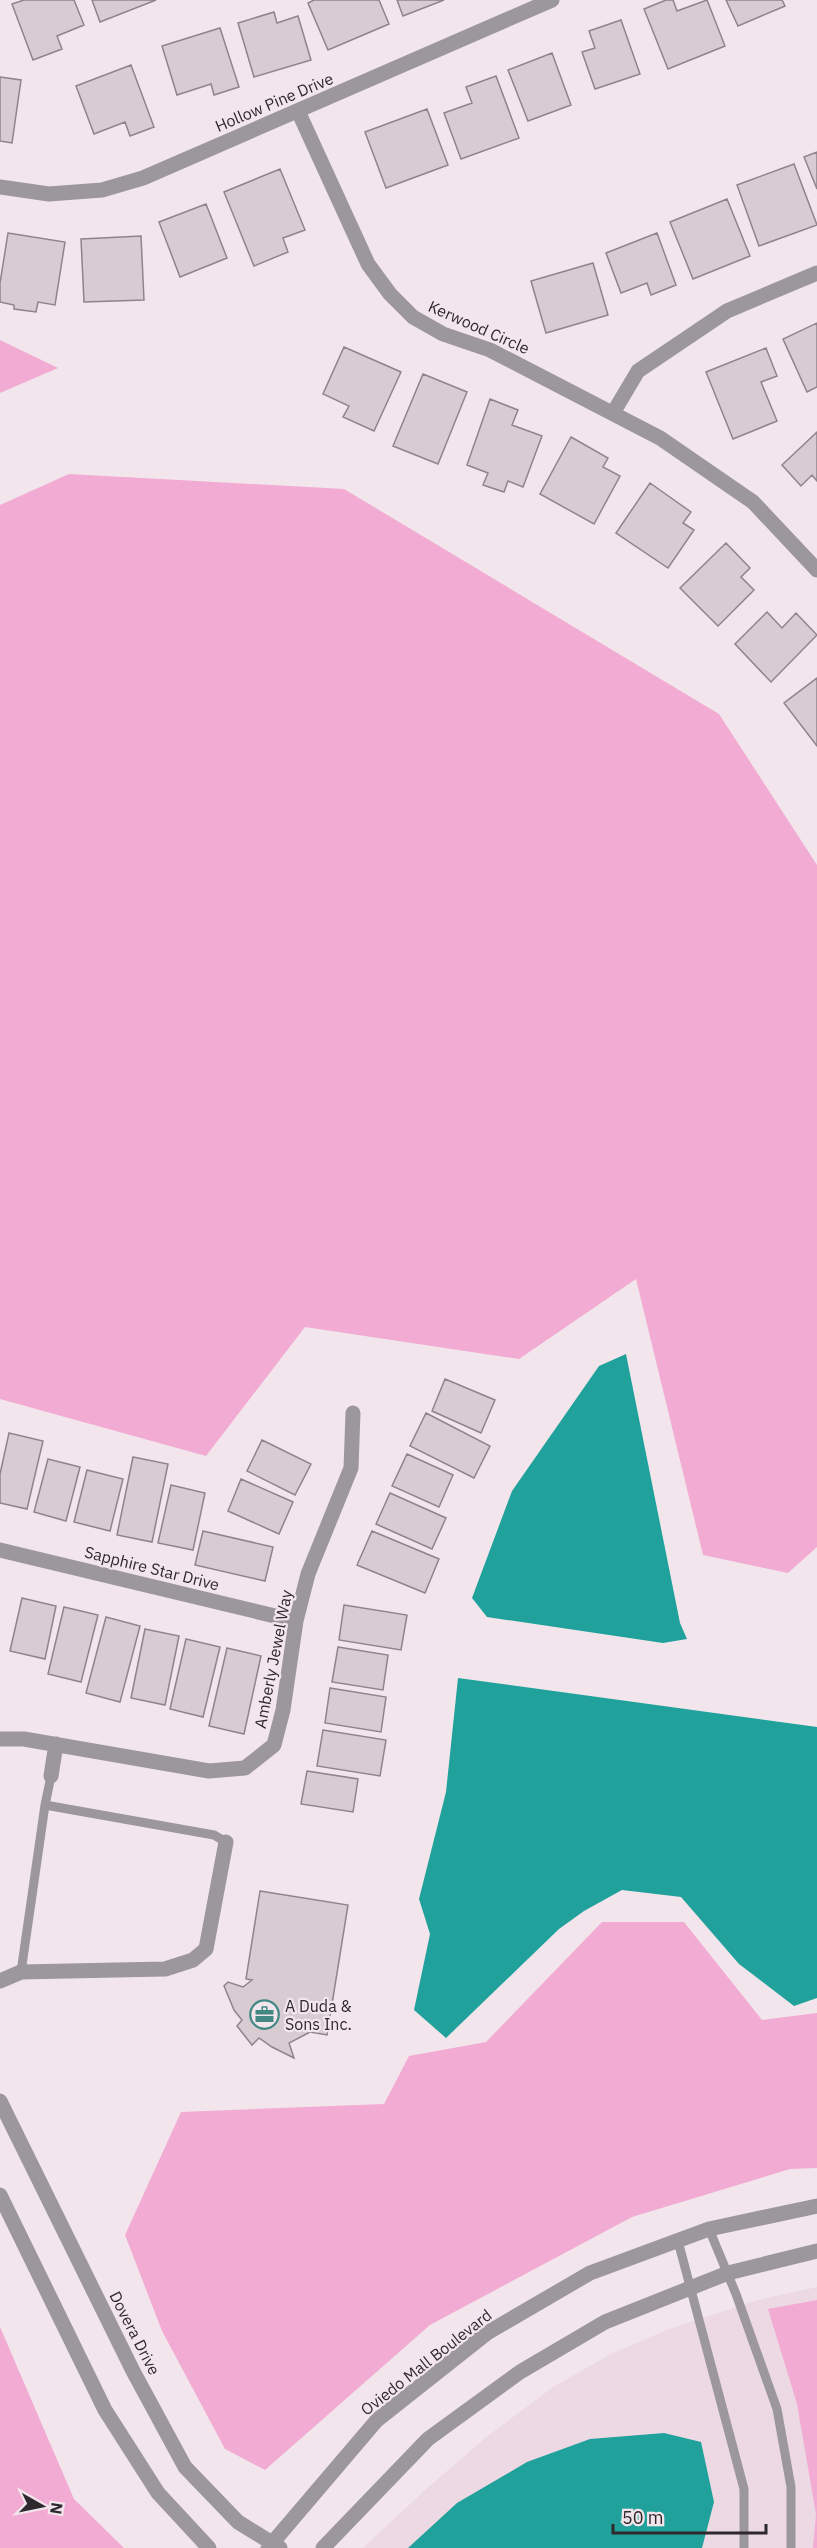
<svg xmlns="http://www.w3.org/2000/svg" width="817" height="2548" viewBox="0 0 817 2548" font-family="'IBM Plex Sans',sans-serif">
<rect width="100%" height="100%" fill="#f2e6ec"/>
<path fill="#ecd9e3" d="M 817,2287 L 817,2548 L 363,2548 L 425,2490 L 485,2438 L 553,2387 L 611,2354 L 669,2329 L 758,2300 Z"/>
<path fill="#f2abd2" d="M 0,340 L 58,368 L 0,393 Z
M 69,474 L 344,489 L 719,714 L 817,865 L 817,1547 L 788,1573 L 703,1555 L 636,1279 L 519,1359 L 305,1327 L 206,1456 L 0,1399 L 0,505 Z
M 602,1922 L 684,1922 L 762,2020 L 817,2013 L 817,2168 L 790,2169 L 632,2217 L 430,2325 L 265,2470 L 225,2449 L 162,2331 L 125,2235 L 181,2112 L 384,2104 L 409,2056 L 486,2042 Z
M 817,2300 L 817,2548 L 813,2548 L 816,2514 L 797,2404 L 768,2309 Z
M 0,2327 L 74,2499 L 124,2548 L 0,2548 Z"/>
<path fill="#21a19b" d="M 626,1354 L 680,1623 L 687,1639 L 663,1643 L 487,1617 L 472,1598 L 512,1491 L 599,1366 Z
M 458,1678 L 817,1727 L 817,1998 L 794,2006 L 739,1964 L 681,1897 L 622,1890 L 584,1911 L 559,1929 L 446,2038 L 414,2010 L 430,1934 L 419,1899 L 446,1792 Z
M 664,2433 L 701,2442 L 714,2502 L 702,2548 L 408,2548 L 457,2503 L 527,2462 L 590,2439 Z"/>
<path fill="#d8ccd2" stroke="#8f8489" stroke-width="1.5" d="M 24,0 L 74,0 L 84,25 L 57,36 L 62,49 L 33,60 L 12,4 Z
M 92,0 L 156,0 L 100,22 Z
M 314,0 L 379,0 L 389,24 L 328,50 L 308,3 Z
M 397,0 L 444,0 L 403,16 Z
M 666,0 L 673,0 L 677,11 L 707,0 L 725,46 L 668,69 L 644,9 Z
M 726,0 L 782,0 L 785,6 L 738,26 Z
M 274,12 L 277,23 L 298,16 L 311,60 L 254,77 L 238,23 Z
M 621,20 L 640,74 L 595,89 L 582,52 L 595,48 L 589,31 Z
M 220,28 L 239,87 L 214,95 L 211,84 L 177,95 L 162,46 Z
M 552,53 L 571,105 L 528,121 L 508,70 Z
M 131,65 L 154,127 L 130,136 L 125,122 L 94,134 L 76,86 Z
M 496,76 L 519,138 L 461,159 L 444,113 L 472,103 L 466,87 Z
M 0,77 L 21,80 L 12,143 L 0,141 Z
M 427,109 L 448,165 L 386,188 L 365,132 Z
M 817,152 L 817,189 L 804,157 Z
M 794,164 L 817,225 L 759,246 L 737,185 Z
M 280,169 L 305,230 L 283,238 L 288,252 L 254,266 L 224,192 Z
M 727,199 L 750,256 L 693,279 L 670,222 Z
M 206,204 L 227,258 L 180,277 L 159,222 Z
M 8,233 L 65,242 L 55,305 L 38,302 L 36,312 L 14,309 L 14,305 L 0,302 L 0,283 Z
M 657,233 L 676,285 L 651,295 L 647,283 L 621,293 L 606,253 Z
M 141,236 L 144,300 L 84,302 L 81,239 Z
M 593,263 L 608,315 L 546,333 L 531,281 Z
M 817,323 L 817,387 L 807,392 L 783,339 Z
M 344,347 L 401,372 L 374,431 L 343,417 L 349,406 L 323,394 Z
M 766,348 L 777,376 L 761,382 L 777,421 L 733,439 L 706,372 Z
M 423,374 L 467,392 L 438,464 L 393,446 Z
M 490,399 L 518,410 L 512,425 L 542,436 L 523,487 L 508,481 L 504,492 L 483,485 L 488,473 L 467,465 Z
M 817,432 L 817,481 L 812,475 L 801,486 L 782,465 Z
M 571,437 L 608,458 L 603,467 L 620,476 L 594,524 L 540,494 Z
M 650,483 L 691,512 L 683,523 L 694,530 L 668,568 L 616,533 Z
M 726,543 L 750,568 L 741,577 L 754,590 L 718,626 L 680,588 Z
M 767,612 L 782,628 L 796,613 L 817,635 L 771,682 L 735,644 Z
M 817,678 L 817,746 L 784,703 Z
M 445,1379 L 495,1400 L 481,1433 L 432,1411 Z
M 426,1413 L 490,1446 L 474,1478 L 410,1446 Z
M 9,1433 L 43,1441 L 27,1509 L 0,1503 L 0,1474 Z
M 262,1440 L 311,1464 L 295,1495 L 247,1471 Z
M 407,1454 L 453,1475 L 439,1507 L 392,1486 Z
M 133,1457 L 168,1464 L 152,1542 L 117,1535 Z
M 48,1459 L 80,1467 L 66,1521 L 34,1512 Z
M 87,1470 L 123,1479 L 110,1531 L 74,1522 Z
M 241,1479 L 293,1502 L 279,1534 L 228,1511 Z
M 171,1485 L 205,1493 L 193,1550 L 158,1543 Z
M 390,1493 L 446,1518 L 432,1549 L 376,1524 Z
M 203,1531 L 273,1547 L 265,1581 L 195,1565 Z
M 372,1531 L 439,1559 L 425,1593 L 357,1565 Z
M 22,1598 L 56,1606 L 45,1659 L 10,1651 Z
M 344,1605 L 407,1615 L 401,1650 L 339,1640 Z
M 64,1607 L 98,1615 L 81,1682 L 48,1674 Z
M 106,1617 L 140,1626 L 120,1702 L 86,1693 Z
M 145,1629 L 179,1636 L 165,1705 L 131,1698 Z
M 186,1639 L 220,1647 L 203,1717 L 170,1709 Z
M 338,1647 L 388,1655 L 383,1690 L 332,1682 Z
M 227,1648 L 261,1656 L 244,1734 L 209,1726 Z
M 330,1688 L 386,1697 L 381,1732 L 325,1723 Z
M 323,1730 L 386,1740 L 380,1776 L 317,1766 Z
M 307,1771 L 358,1779 L 353,1812 L 301,1804 Z
M 260,1891 L 348,1905 L 327,2035 L 310,2032 L 289,2043 L 294,2058 L 272,2047 L 259,2038 L 252,2045 L 237,2026 L 242,2020 L 234,2010 L 224,1986 L 228,1982 L 243,1987 L 252,1980 L 246,1979 Z"/>
<g fill="none" stroke-linecap="round" stroke-linejoin="round">
<path stroke="#9c979a" stroke-width="9" d="M 51,1776 L 45,1805 L 214,1835 L 226,1842
M 21,1972 L 45,1805
M 709,2229 L 736,2294 L 777,2409 L 791,2487 L 791,2548
M 678,2241 L 744,2489 L 744,2548"/>
<path stroke="#9c979a" stroke-width="15" d="M 298,111 L 368,264 L 390,294 L 413,317 L 443,334 L 490,350 L 660,438 L 753,502 L 817,570
M 0,187 L 49,194 L 102,190 L 143,178 L 552,0
M 613,413 L 638,371 L 727,311 L 817,273
M 0,1550 L 296,1621
M 0,1739 L 24,1739 L 209,1771 L 245,1768 L 274,1745 L 283,1710 L 296,1621 L 308,1574 L 351,1468 L 353,1413
M 51,1776 L 56,1744
M 0,1981 L 21,1972 L 165,1969 L 193,1960 L 206,1949 L 226,1842"/>
<path stroke="#9c979a" stroke-width="15" d="M 0,2101 L 133,2371 L 185,2467 L 238,2522 L 280,2548
M 0,2195 L 105,2410 L 158,2493 L 209,2548
M 268,2548 L 377,2420 L 487,2333 L 590,2273 L 709,2229 L 817,2206
M 323,2548 L 428,2439 L 520,2372 L 605,2322 L 728,2273 L 817,2251"/>
</g>
<defs>
<symbol id="office-ring" viewBox="-11 -11 22 22"><circle r="9.5" fill="#f2e6ec" stroke="#428984" stroke-width="1.5"/><path d="M-6-3h4V-5.5h4V-3h4V5H-6ZM-1-4.5V-3h2v-1.5ZM-6 0V1H6V0Z" fill="#428984"/></symbol>
</defs>
<g fill-rule="evenodd">
<use href="#office-ring" x="248" y="1998" width="33" height="33"/>
</g>
<g text-anchor="middle" stroke-width="4.5" stroke-linejoin="round" paint-order="stroke">
<g font-size="16" fill="#2e292c" stroke="#f2e6ec">
<text transform="translate(274 102) rotate(-23)" y="6">Hollow Pine Drive</text>
<text transform="translate(479 327) rotate(24)" y="6">Kerwood Circle</text>
<text transform="translate(152 1568) rotate(14)" y="6">Sapphire Star Drive</text>
<text transform="translate(273 1659) rotate(-79)" y="6">Amberly Jewel Way</text>
<text transform="translate(135 2333) rotate(63)" y="6">Dovera Drive</text>
<text transform="translate(426 2362) rotate(-38)" y="6">Oviedo Mall Boulevard</text>
</g>
<g font-size="16" fill="#2e292c" stroke="#f2e6ec" text-anchor="start">
<text x="285" y="2012">A Duda &amp;<tspan x="285" dy="18">Sons Inc.</tspan></text>
</g>
</g>
<g transform="translate(42 2506) rotate(99)" stroke="#f2e6ec" stroke-width="4.5" paint-order="stroke">
<path d="M0-4.5L10 22L0 15L-10 22Z" fill="#2e292c"/>
<text y="-9" font-size="16" font-weight="bold" text-anchor="middle" fill="#2e292c">N</text>
</g>
<path d="M613 2524v9h153v-9" fill="none" stroke="#2e292c" stroke-width="3"/>
<text x="622" y="2524" font-size="18" fill="#2e292c" stroke="#f2e6ec" stroke-width="4.5" paint-order="stroke">50 m</text>
</svg>
